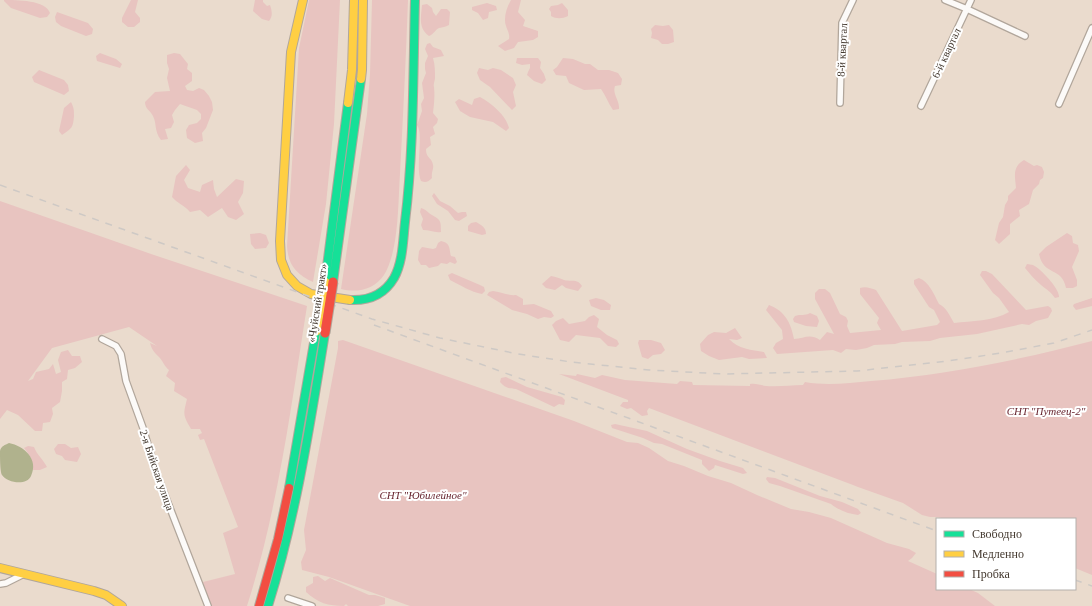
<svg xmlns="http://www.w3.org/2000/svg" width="1092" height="606" viewBox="0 0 1092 606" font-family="'Times New Roman',serif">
<rect width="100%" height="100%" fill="#eadbcd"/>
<path fill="#e8c4c0" d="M 4,0 C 17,0 46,0 50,13 L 47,17 L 40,18 L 11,8 L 4,1 Z
M 131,0 L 138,0 L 135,12 L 140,18 L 140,22 L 134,27 L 128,27 L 122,22 L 122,18 Z
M 255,0 L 263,0 L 263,2 L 267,6 L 270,5 C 272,11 273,16 269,21 L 262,19 L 253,11 Z
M 309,0 L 340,0 L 334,124 L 326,204 L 313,282 C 296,274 288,265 287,246 L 299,48 Z
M 372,0 L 408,0 C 406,58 403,116 400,174 C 398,203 399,251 384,275 C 374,290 357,293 341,289 L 367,114 L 370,74 Z
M 511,0 L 521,0 L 518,12 L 525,20 L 523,26 L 538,31 L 538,37 L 533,40 L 518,42 L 514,48 L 505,51 L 498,46 L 509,39 C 510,34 508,32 506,26 C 503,18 507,7 511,0 Z
M 487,3 L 496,6 L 497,10 L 489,12 L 488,18 L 483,20 L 478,13 L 472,10 L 472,7 Z
M 562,3 L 568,10 L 568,16 C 562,19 556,19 551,16 L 551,12 L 549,9 L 551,6 L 558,5 Z
M 427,4 L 432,8 L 433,12 L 436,16 L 441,9 L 447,9 L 450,12 L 449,25 C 445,27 443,27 439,28 C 435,30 434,34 429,36 C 418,28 421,17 422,5 Z
M 57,12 L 88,23 L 93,29 L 92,34 L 86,36 L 61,26 L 56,22 L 55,17 Z
M 655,25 L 663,26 L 669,25 L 673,30 L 674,42 L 668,44 L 662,44 L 658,40 L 651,38 L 652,33 L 651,29 Z
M 430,43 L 433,47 L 441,50 L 444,56 L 433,58 C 435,65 435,71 435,78 C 435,81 433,84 434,87 C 435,96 434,104 433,113 L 438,119 L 437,123 L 433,127 L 435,134 L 430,137 L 431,145 L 426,149 C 426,159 432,157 433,165 C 434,169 431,172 432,178 C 428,182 426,183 421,181 C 415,168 424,134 417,125 L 422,111 L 421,104 L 424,98 L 422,83 L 426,73 L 425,69 L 425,63 L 428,56 L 425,49 L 427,44 Z
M 100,53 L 116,59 L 122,64 L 120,68 L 97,61 L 96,56 Z
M 174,53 L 180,54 L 188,64 L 187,69 L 192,73 L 192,81 L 185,86 L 187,90 L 193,91 L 199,88 L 204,90 L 209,96 L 212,102 L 213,110 L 206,128 L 202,133 L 203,141 L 195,143 L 187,138 L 186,130 L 189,125 L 197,123 L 201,119 L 201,114 L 197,110 L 180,104 L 175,110 L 172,115 L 174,122 L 171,128 L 165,129 L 168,139 L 161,140 C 154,131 157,124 153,116 C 150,110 145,109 145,102 L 155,92 L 170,91 L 167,78 L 169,69 L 167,63 L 167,55 Z
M 517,58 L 538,58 L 541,62 L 540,68 L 544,74 L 546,80 L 542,84 L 534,81 L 527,75 L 528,72 L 530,68 L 530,64 L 522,65 L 516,63 Z
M 563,58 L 573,59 L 585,64 L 590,64 L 598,70 L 609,70 L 618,73 L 622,79 L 621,85 L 615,86 C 612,94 620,101 619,109 L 613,110 C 608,103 606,96 601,89 L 584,90 L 569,83 L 566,76 L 556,75 L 553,70 L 557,67 Z
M 479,68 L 488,70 L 493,68 L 501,70 L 513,78 L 516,85 L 513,92 L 516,106 L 512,110 L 490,87 L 480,80 L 477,73 Z
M 39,70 L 64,80 L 68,85 L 69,91 L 64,95 L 34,82 L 32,77 Z
M 480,97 C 491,103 506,115 509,128 L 506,131 L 493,122 L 470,117 L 460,111 L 455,102 L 459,99 L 472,105 L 474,99 Z
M 71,102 C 74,108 74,110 74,116 C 73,128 72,128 62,135 L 59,131 L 64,108 Z
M 1024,160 L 1034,166 L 1037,165 L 1042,167 L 1044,172 L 1043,178 L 1040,180 L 1039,184 L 1033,190 L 1029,204 L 1019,210 L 1020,216 L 1010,224 L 1010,234 L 999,244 L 995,240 L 999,223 L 1003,217 L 1005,205 L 1008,200 L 1008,196 L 1016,188 C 1015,176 1012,167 1024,160 Z
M 186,165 L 190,170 L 184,180 L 188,188 L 200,192 L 202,185 L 213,180 L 214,189 L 217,197 L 236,179 L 244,181 L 243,193 L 238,202 L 244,214 L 236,220 L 228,217 L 222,208 L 208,217 L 200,210 L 190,212 C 184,205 177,203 172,197 L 176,176 Z
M 434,193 L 440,201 L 450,206 L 458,213 L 462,212 L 466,212 L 467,216 L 459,221 L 455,220 L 448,211 L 437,204 L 432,196 Z
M 0,201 L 154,255 L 307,306 C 291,407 278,509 247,606 L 211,606 L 203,582 L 235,574 L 223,533 L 238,527 L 204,439 L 200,440 L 198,435 L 202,433 L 200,429 L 191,429 C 183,415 183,415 187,399 L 174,391 L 175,383 L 166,376 L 169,370 C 164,366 163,361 159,357 C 154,352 152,350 150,343 L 157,346 L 129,327 L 52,348 L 28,381 L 33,379 L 36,372 L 49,369 L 53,364 L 56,374 L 61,372 L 58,360 L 61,352 L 68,350 L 72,356 L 80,356 L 82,362 L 75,368 L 68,370 L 67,379 L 62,382 L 62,391 L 60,402 L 52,408 L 53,414 L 50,422 L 43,423 L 42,431 L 35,431 L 18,415 L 7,410 L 0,419 Z
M 421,208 C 427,210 427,212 432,215 C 441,220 441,221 441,232 C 434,233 430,230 423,230 L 421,225 L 423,219 L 420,212 Z
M 476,222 C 481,225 486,227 486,234 L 482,235 L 468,231 L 468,226 L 471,223 Z
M 260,233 L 266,235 L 269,243 L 266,248 L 255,249 L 251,244 L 250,234 Z
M 1067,233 L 1072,236 L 1073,243 L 1078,245 L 1079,251 L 1072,267 L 1077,280 L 1077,286 L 1073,288 L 1066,288 C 1062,266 1044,277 1039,254 L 1046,247 Z
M 441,241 C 451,243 449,249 451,256 L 455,257 L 457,262 L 455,264 L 450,262 L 447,264 L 441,263 L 438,266 L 429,268 L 426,265 L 421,265 L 418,260 L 419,251 L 422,247 L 433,249 L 436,248 L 438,243 Z
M 1027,264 C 1027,264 1033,265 1033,265 C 1041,269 1060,289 1059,297 L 1055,298 C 1051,292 1046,289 1041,285 C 1035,280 1030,274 1025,268 Z
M 982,271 L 986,271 L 992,274 L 1026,310 L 1048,306 L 1051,308 L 1052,311 L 1048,318 L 1036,321 L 1029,325 L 1022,324 L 977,334 L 940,338 L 930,341 L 902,342 L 895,344 L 874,345 L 867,348 L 856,350 L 846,349 L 841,353 L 833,350 L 777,354 L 773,348 L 776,343 L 783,339 L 782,330 L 766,310 L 769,305 C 785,311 791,323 794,339 C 804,339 809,333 820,340 L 827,332 L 834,334 L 815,299 L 815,293 L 819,289 L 825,289 L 830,293 L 840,314 L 846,317 L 848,321 L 847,326 L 850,333 L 881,330 L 877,323 L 879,318 L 860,294 L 860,288 C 865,286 871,288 876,290 L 902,331 L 937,325 L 940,322 L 934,310 L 929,307 L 914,284 L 914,280 L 919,278 C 929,282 934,294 939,304 C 946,307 950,316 954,323 C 971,321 994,321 1009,312 L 999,298 L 993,293 L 980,275 Z
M 452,273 L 480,285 L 484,287 L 485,291 L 482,294 C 471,292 460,285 450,280 L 448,275 Z
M 551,276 C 556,277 560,278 564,280 C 572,282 577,278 582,286 L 578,291 L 566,288 L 562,285 L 555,290 L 546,288 L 542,284 Z
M 493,291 C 500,292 510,296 516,295 L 523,299 L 523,305 L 534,304 L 551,311 L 554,316 L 551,318 L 544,317 L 538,319 L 527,314 L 512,310 L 487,295 L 489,292 Z
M 596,298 L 604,300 L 611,305 L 610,310 L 601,310 L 591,306 L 589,300 Z
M 1092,298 L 1092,306 L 1076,310 L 1073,306 L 1074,304 Z
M 810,313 L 817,316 L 819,321 L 817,327 L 806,326 L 794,322 L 793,319 L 795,316 C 800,314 805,316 810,313 Z
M 594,315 L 599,319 L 597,327 L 607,335 L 617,340 L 619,344 L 616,347 L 608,346 L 600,338 L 576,335 L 569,342 L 560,340 L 552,325 L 556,321 L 563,318 L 569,324 L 585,321 L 589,317 Z
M 735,328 L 742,338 L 737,340 L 729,339 C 738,349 752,350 764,352 L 767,358 L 749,359 L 742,357 L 719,360 L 709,356 L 701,351 L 700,344 L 708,335 L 714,332 L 726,333 Z
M 343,340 L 574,421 L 627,442 L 638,443 L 649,448 L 668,461 L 684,466 L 708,476 L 731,483 L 757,495 L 791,509 L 809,512 L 831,518 L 887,543 L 909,549 L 916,553 L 912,558 L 908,561 L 937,574 L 937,589 L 969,589 L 978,593 L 995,606 L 410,606 L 329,577 L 302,570 L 301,562 L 306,550 L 304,530 L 338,348 L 338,341 Z
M 639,340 L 651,340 L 661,343 L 665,350 L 661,354 L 653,355 L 648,359 L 642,357 L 638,343 Z
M 1092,341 L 1092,575 L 1075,568 L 1075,519 L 945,519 L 938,517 L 930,517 L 922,515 L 903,503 L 858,487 L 853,485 L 649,408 L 647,411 L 648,415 L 642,416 L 631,408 L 627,409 L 620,406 L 623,402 L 628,402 L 628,400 L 559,374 L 576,376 L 577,374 L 595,378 L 602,375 L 625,380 L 677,384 L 680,381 L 692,382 L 693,385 L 750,386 L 750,384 C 756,383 760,385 766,386 C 778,387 791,385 803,385 L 805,382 C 827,386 849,383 871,381 C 946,375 1019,360 1092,341 Z
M 506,377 L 527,387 L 562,397 L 565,400 L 564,405 L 559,404 L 554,407 L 516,389 C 509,389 504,387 500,382 L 501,378 Z
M 615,424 L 647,431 L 687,449 L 720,461 L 743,468 L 747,473 L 743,474 L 715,465 L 714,468 L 709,471 L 702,464 L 702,460 L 662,444 L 654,443 L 643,438 L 612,428 L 611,425 Z
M 58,444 L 65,444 L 71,448 L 78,447 L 81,454 L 77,462 L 65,460 L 62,456 L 56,454 L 54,449 Z
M 28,446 L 34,447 C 37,455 43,459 47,467 L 40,470 L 33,470 C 33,461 30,455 24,448 Z
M 767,477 L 775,478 L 820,496 L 842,502 L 858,509 L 861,513 L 858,515 C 849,514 838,510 831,504 L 780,486 L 769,483 L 766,479 Z
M 318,576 L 325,581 L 330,578 L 369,595 L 375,595 L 385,598 L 385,604 L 378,606 L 348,606 L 346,604 L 344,606 C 328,606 318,603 306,592 L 306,587 L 313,583 L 313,577 Z"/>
<path fill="#b0b28d" d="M 9,443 C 24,446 39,459 31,476 C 27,486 7,483 2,475 C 0,472 0,455 0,451 C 1,446 5,445 9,443 Z"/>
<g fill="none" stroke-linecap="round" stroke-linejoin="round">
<defs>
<path id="street" d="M 945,0 L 967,9 L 1025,36
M 840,103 L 842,23 L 853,0
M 1059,104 L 1092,28
M 921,106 L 971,0
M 102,339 L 116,346 L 121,354 L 126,381 L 143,428 L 156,472 L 208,606
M 0,584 L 6,583 L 24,574
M 288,598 L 312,606"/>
<path id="fast" d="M 325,282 L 348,103
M 333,282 L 361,79
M 350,300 C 369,301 384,295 394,278 C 403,262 403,240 405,222 C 414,149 413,74 415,0
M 289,488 L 316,331
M 268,606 C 296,517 310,425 325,333"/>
<path id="slow" d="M 303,0 L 291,52 L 280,241 L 281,260 L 287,275 L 297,286 L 311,294 L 350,300
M 361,79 L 362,70 L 363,0
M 348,103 L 352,70 L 354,0
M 0,568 L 94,591 L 106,595 L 122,606"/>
<path id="jam" d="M 259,606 L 278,539 L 289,488"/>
</defs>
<use href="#street" stroke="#b1a69b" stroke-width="8"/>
<use href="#fast" stroke="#b1a69b" stroke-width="10"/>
<use href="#slow" stroke="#b1a69b" stroke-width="10"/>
<use href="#jam" stroke="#b1a69b" stroke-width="10"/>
<use href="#street" stroke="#fcfaf8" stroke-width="5.5"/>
<use href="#fast" stroke="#16e098" stroke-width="8"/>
<use href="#slow" stroke="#ffcf43" stroke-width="8"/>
<use href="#jam" stroke="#f24e42" stroke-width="8"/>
<path stroke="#cec9c5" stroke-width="1.5" stroke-dasharray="7 7" stroke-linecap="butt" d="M 0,185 L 372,319 L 440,338 L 518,354 L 571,362 L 649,370 L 723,374 L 857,371 L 948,361 L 1001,353 L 1054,343 L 1092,330
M 374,325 L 937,531
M 1075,580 L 1092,586"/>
<defs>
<path id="slow-bridge" d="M 316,331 L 325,282"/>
<path id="jam-bridge" d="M 325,333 L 333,282"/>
</defs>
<use href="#slow-bridge" stroke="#b1a69b" stroke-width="11" stroke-linecap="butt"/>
<use href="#jam-bridge" stroke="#b1a69b" stroke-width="11" stroke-linecap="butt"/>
<use href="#slow-bridge" stroke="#ffcf43" stroke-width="9"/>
<use href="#jam-bridge" stroke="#f24e42" stroke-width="9"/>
</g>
<g text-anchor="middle" stroke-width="4" stroke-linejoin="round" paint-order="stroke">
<g font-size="11" fill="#44392f" stroke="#fff">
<text transform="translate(842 50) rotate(-87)" y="4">8-й квартал</text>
<text transform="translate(946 53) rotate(-65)" y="4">6-й квартал</text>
<text transform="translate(317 303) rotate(-81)" y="4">«Чуйский тракт»</text>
<text transform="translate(157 470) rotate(71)" y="4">2-я Бийская улица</text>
</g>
<g font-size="11" font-style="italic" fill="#682630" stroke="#fff">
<text x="1046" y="415">СНТ "Путеец-2"</text>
<text x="423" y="499">СНТ "Юбилейное"</text>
</g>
</g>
<rect x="936" y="518" width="140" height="72" fill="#ffffff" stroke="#b4b0ac"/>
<rect x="944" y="531" width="20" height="6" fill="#16e098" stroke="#b4b0ac"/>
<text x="972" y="538" font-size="12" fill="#44392f">Свободно</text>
<rect x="944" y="551" width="20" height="6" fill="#ffcf43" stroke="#b4b0ac"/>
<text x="972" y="558" font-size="12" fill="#44392f">Медленно</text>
<rect x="944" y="571" width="20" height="6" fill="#f24e42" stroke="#b4b0ac"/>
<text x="972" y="578" font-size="12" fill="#44392f">Пробка</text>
</svg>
